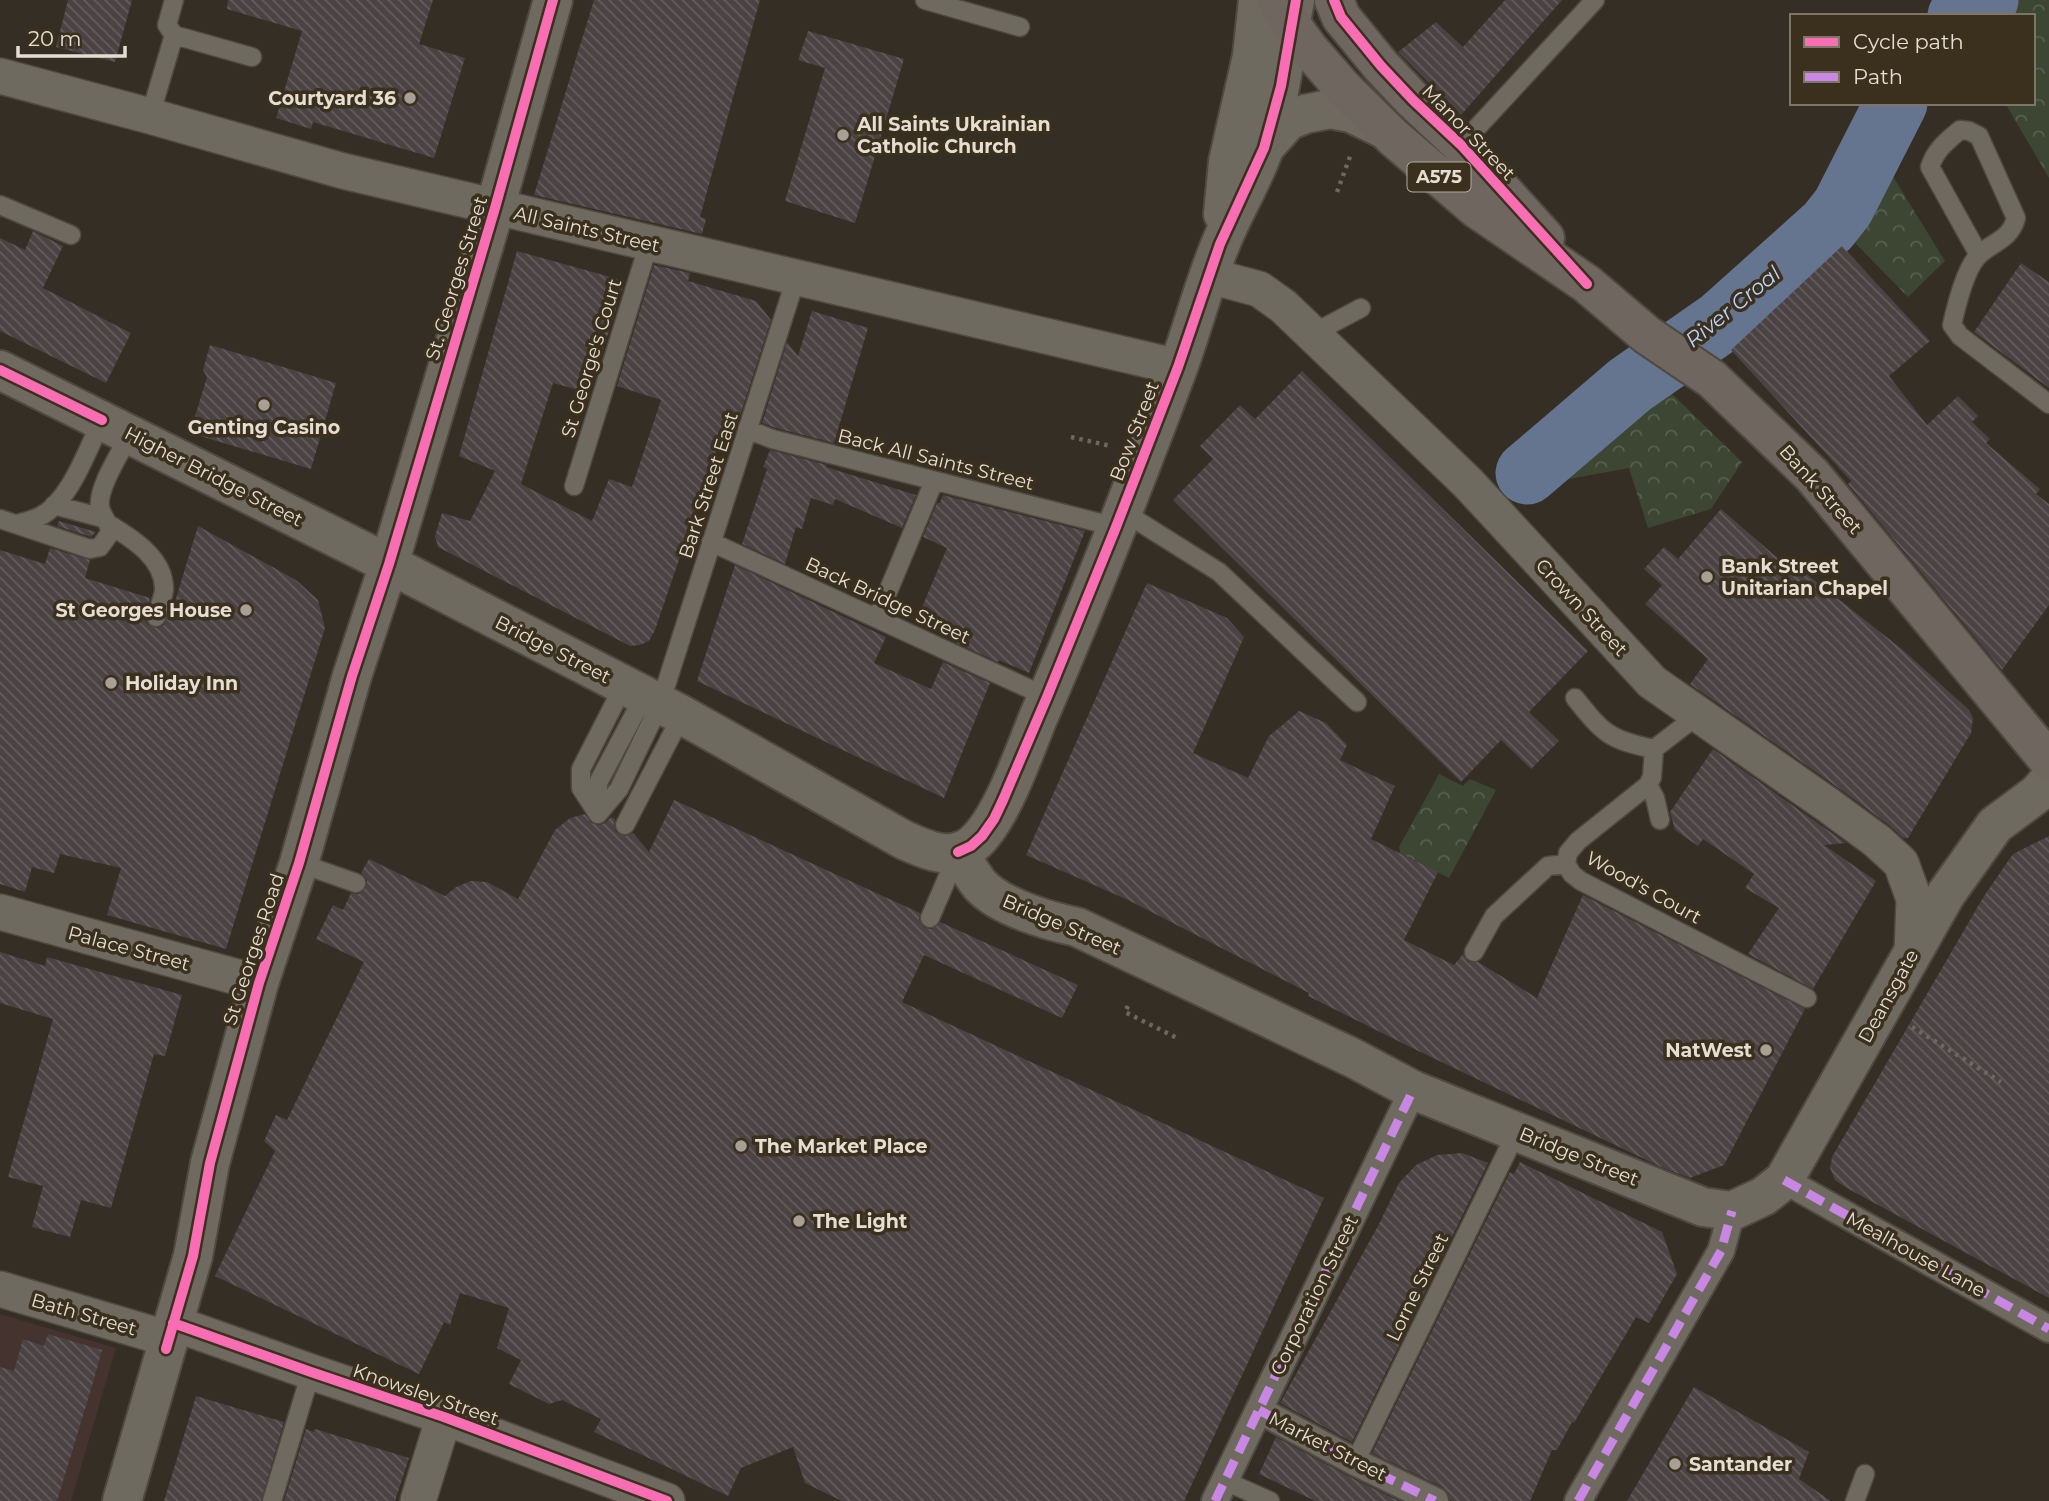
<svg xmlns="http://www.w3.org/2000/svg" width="2049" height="1501" viewBox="0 0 2049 1501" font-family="Montserrat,sans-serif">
<defs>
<pattern id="forest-crowns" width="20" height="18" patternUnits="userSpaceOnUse" patternTransform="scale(1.75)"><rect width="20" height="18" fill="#3c4633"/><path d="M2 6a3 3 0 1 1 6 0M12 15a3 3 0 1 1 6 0" fill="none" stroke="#586050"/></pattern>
<pattern id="building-back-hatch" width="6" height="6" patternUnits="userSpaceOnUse" patternTransform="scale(1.75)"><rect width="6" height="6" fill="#4a4243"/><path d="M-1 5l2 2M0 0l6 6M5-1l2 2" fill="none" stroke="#645d5d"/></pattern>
</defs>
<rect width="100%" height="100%" fill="#342e24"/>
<path fill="#44332e" d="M 0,1314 L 116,1348 L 71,1501 L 0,1501 Z"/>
<path fill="url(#forest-crowns)" d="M 1953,0 L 2049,0 L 2049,178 L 2005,103 L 2033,103 L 2033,16 L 1923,16 Z
M 1879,103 L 1924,103 L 1892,175 L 1945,261 L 1908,297 L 1819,206 L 1836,193 Z
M 1609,383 L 1667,389 L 1742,462 L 1711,509 L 1648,528 L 1629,468 L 1569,479 L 1538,450 Z
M 1439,774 L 1463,786 L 1470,779 L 1496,790 L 1449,878 L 1400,853 L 1399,847 Z"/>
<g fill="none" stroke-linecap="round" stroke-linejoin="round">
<path stroke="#65748f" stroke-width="63" d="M 1959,16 L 1987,0
M 1527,473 L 1630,385 L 1722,321 L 1828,226 L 1843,207 L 1896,103"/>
</g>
<path fill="url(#building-back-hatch)" d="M 68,0 L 132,0 L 115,62 L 56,47 Z
M 228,0 L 433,0 L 419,44 L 465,58 L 434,158 L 313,122 L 311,129 L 276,118 L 302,31 L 227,9 Z
M 594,0 L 760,0 L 700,217 L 706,219 L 702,234 L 534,195 Z
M 1505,0 L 1562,0 L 1461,115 L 1398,52 L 1436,22 L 1463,47 Z
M 808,31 L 904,59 L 855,223 L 785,201 L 825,68 L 798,60 Z
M 33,231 L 63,246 L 43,288 L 131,333 L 106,383 L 0,331 L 0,238 L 25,250 Z
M 1842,246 L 1930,341 L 1889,376 L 1927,425 L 1958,396 L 1978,416 L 1972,422 L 1990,439 L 1986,443 L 2040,489 L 2036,494 L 2049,504 L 2049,605 L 2002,670 L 1848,484 L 1851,481 L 1731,350 Z
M 517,251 L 625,281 L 589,393 L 553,383 L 521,484 L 592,521 L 609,479 L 632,487 L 661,400 L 617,386 L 654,265 L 690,273 L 688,281 L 756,301 L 771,320 L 739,419 L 728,416 L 655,630 L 649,641 L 640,645 L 630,646 L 438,547 L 435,536 L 442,513 L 470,521 L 495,471 L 459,456 Z
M 2021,263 L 2049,282 L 2049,388 L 1974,332 Z
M 812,311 L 868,328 L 834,443 L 776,428 L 762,423 L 787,342 L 798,356 Z
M 210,345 L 336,383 L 311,469 L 190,433 L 207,377 L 203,370 Z
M 1302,371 L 1588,651 L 1529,712 L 1559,741 L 1531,769 L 1501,740 L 1461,782 L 1173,500 L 1213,459 L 1200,446 L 1240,405 L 1255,419 Z
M 770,450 L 827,465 L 826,467 L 916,495 L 902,528 L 835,499 L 833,505 L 811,498 L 802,529 L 796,527 L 785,564 L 742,544 L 767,469 L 763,467 Z
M 943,495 L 1085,531 L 1029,673 L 999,660 L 998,662 L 952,641 L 955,635 L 917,619 L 947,548 L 923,537 L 937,503 L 940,503 Z
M 1721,509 L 1781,561 L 1785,557 L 1903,650 L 1969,710 L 1973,718 L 1971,733 L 1908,838 L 1903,838 L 1889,825 L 1840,789 L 1690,684 L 1708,659 L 1645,604 L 1662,585 L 1644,569 L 1664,547 L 1678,559 Z
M 59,521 L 96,532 L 91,537 L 57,526 Z
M 198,526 L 296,580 L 318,600 L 325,628 L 226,949 L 107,915 L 121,868 L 60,854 L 54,873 L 32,867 L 25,892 L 0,884 L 0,550 L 45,564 L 50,548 L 90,560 L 85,578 L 150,598 L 145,620 L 148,625 L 158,628 L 164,625 L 172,605 L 174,605 Z
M 735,565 L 886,637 L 874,663 L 931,689 L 943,662 L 990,683 L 944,798 L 697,681 Z
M 1147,583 L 1227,618 L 1244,637 L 1193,753 L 1248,778 L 1269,736 L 1299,711 L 1326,723 L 1347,745 L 1340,760 L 1395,786 L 1371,839 L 1438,872 L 1404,940 L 1454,965 L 1463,954 L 1468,962 L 1478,962 L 1537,998 L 1583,895 L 1805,1009 L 1724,1165 L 1690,1178 L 1661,1167 L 1406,1045 L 1308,996 L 1309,993 L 1128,900 L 1026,855 Z
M 1713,749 L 1846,843 L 1824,845 L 1876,881 L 1813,989 L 1748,954 L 1779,908 L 1745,888 L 1754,874 L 1703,839 L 1698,846 L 1675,830 L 1670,812 Z
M 674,800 L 920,913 L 919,920 L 925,928 L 932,929 L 940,922 L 1078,985 L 1062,1018 L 924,955 L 902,1002 L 1324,1198 L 1184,1501 L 842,1501 L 805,1483 L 793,1447 L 741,1468 L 728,1496 L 594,1432 L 601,1419 L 562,1400 L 549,1404 L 509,1384 L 521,1360 L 497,1348 L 509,1308 L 460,1293 L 450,1325 L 444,1322 L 419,1374 L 215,1276 L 275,1151 L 264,1141 L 276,1115 L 287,1120 L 364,962 L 316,939 L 333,905 L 343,910 L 351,893 L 359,894 L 366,887 L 367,880 L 361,873 L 369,859 L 445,896 L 456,887 L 471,881 L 487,882 L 518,899 L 555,830 L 570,818 L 585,814 L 591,823 L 599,825 L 605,823 L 611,817 L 615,819 L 614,825 L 616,832 L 625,836 L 633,833 L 649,852 Z
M 2049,836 L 2049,1298 L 1845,1187 L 1835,1180 L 1830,1168 L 1832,1157 L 1984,896 L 2013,854 Z
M 0,952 L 45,966 L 47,957 L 182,995 L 165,1056 L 154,1054 L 111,1208 L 81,1200 L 70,1237 L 32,1227 L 43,1186 L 8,1177 L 53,1019 L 0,1003 Z
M 1462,1153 L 1488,1163 L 1352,1442 L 1280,1403 L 1378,1226 L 1399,1183 L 1416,1165 L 1437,1155 Z
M 1520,1162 L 1662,1232 L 1677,1274 L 1649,1323 L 1636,1317 L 1574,1423 L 1572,1422 L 1557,1450 L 1552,1450 L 1530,1501 L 1451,1501 L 1448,1493 L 1442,1487 L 1372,1453 L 1510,1172 L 1514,1174 Z
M 48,1334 L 102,1350 L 92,1386 L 57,1501 L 0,1501 L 0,1367 L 14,1371 L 23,1339 L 44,1346 Z
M 1694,1387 L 1809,1452 L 1799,1479 L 1831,1501 L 1627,1501 Z
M 196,1396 L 284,1422 L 261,1501 L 164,1501 Z
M 306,1429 L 314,1432 L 315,1429 L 409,1458 L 395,1501 L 284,1501 Z
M 1276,1437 L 1348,1476 L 1399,1501 L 1315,1501 L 1259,1474 Z"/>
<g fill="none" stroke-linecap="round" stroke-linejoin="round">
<defs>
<path id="service" d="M 925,0 L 1020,27
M 174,35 L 252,57
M 150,116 L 174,35 L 167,25 L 174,0
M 1460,146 L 1595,0
M 0,205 L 71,235
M 1979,255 L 1930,167 C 1935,150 1947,141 1960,130 L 1969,131 L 1979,136 L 2016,218 C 2010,241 1991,242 1977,257 C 1965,271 1956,307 1952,325 L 1960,336 L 2049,404
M 1312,334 L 1361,308
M 747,429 L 772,439 L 1116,527
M 574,486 L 649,243
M 54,505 L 103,518
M 1122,511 L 1219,572 L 1357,702
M 0,519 L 90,549 L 100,547 L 110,533 C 110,522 102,518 100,507 C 97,488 121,452 130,434
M 17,524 C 24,522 32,520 39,517 C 70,502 87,450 102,420
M 110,525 C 133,539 165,559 164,590 C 163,598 159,608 156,617
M 711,542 L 1047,697
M 877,618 L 934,481
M 1575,698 C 1603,733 1609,740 1654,749
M 1698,715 L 1654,749 L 1652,777 L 1648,785 L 1578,841 L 1568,853 L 1566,864 L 1572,874 L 1581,881 L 1807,998
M 1648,785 L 1655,798 L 1660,820
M 598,814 L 619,789 L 660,704 L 796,278
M 598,814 L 581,788 L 581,769 L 624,685
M 598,814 L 596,798 L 599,781 L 644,696
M 625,825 L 682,715
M 299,863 L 356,883
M 930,918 L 958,853
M 1474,952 L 1494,916 L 1548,866 L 1566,864
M 1355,1462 L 1517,1131
M 1225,1481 L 1270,1501
M 272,1501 L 311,1372
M 1855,1501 L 1865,1474"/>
<path id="pedestrian" d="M 1784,1180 L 2049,1329
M 1259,1410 L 1355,1462 L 1435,1501
M 1215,1501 L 1413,1090
M 1578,1501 L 1721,1251 L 1732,1211"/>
<path id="minor" d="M 0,76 L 150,116 L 343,171 L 1178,367
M 1210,276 L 1259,289 L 1283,306 L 1467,482 L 1652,682 L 1828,805 L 1877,841 L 1901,863 L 1914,899 L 1912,954
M 0,912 L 259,983
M 0,1289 L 169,1339
M 173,1323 L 311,1372 L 444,1417 L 667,1501
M 418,1501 L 444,1417"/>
<path id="tertiary" d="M 958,852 C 965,863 972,875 980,885 C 1000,907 1048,921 1077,927 L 1353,1058 L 1413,1090 L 1703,1207 L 1732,1211 L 1764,1196 L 1784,1180 L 1946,894 L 1995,825 L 2038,793 L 2049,780"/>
<path id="secondary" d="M 1264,148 L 1288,121 L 1305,114 L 1330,109 L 1351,113 L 1382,128
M 1223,214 L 1228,162 L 1252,56 L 1258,0
M 0,370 L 389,564 L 682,715 L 904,840 C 926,850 951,862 973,844 C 1001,821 1024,752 1038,718 C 1088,603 1134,485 1178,368 C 1193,327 1204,283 1221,243 C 1234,210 1254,179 1265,146 C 1281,99 1285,50 1295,1
M 122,1501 L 193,1256 L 210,1163 L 259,983 L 299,863 L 352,676 L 389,564 L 495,208 L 553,0"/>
<path id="primary" d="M 1277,0 L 1291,24 L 1309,49 L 1343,88 L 1394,138 L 1477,209 L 1587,284 L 1647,335 L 1712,379 L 1812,475 L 2049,761
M 1334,0 L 1341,17 L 1381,66 L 1413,100 L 1461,145 L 1545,238"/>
</defs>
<use href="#service" stroke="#4f4a41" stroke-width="21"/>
<use href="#pedestrian" stroke="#4f4a41" stroke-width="30"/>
<use href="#minor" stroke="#4f4a41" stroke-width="38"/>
<use href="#tertiary" stroke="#4f4a41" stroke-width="42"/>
<use href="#secondary" stroke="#4f4a41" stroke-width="42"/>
<use href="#primary" stroke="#4f4a41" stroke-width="42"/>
<path stroke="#6c6760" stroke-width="4.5" stroke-dasharray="3.5 5" stroke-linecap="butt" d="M 1337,192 L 1351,154
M 1071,437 L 1111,446
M 1128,1006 L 1125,1012 L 1177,1038
M 1912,1027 L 2001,1082"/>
<use href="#service" stroke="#6f6a60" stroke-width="18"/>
<use href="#pedestrian" stroke="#6f6a60" stroke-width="26"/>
<use href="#minor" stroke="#6f6a60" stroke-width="35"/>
<use href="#tertiary" stroke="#6f6a60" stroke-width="38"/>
<use href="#secondary" stroke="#6f6a60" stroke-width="38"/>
<use href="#primary" stroke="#706660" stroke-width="38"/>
<path stroke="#c787e3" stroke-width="9" stroke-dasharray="18 9" stroke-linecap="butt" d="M 1784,1180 L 2049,1329
M 1259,1410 L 1355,1462 L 1435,1501
M 1215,1501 L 1413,1090
M 1578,1501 L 1721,1251 L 1732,1211"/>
<defs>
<path id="cycleway" d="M 1334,0 L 1341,17 L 1381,66 L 1413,100 L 1461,145 L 1587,284
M 0,370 L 102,420
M 958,852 L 971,846 L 982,836 L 994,819 L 1003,800 L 1047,697 L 1116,527 L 1178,367 L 1220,244 L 1264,148 L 1281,86 L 1296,0
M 173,1323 L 311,1372 L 444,1417 L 667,1501
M 166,1349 L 193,1256 L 210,1163 L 259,983 L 299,863 L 352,676 L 389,564 L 495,208 L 553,0"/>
</defs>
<use href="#cycleway" stroke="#3b2f1d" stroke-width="15"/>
<use href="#cycleway" stroke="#f96db3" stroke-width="10"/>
</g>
<g fill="#a8a096" stroke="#3b2f1d" stroke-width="2.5">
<circle cx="410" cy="98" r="7"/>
<circle cx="843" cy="135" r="7"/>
<circle cx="264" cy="405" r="7"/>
<circle cx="1707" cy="577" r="7"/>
<circle cx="246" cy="610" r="7"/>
<circle cx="111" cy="683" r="7"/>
<circle cx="1766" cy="1050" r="7"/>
<circle cx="741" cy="1146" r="7"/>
<circle cx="799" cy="1221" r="7"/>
<circle cx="1675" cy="1464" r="7"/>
</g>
<g text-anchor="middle" stroke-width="7" stroke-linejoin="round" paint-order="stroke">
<rect fill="#3b2f1d" stroke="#b3aa9c" stroke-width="2" x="1407.5" y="162.5" width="63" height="29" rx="5"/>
<g font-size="18" font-weight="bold" fill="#e6ded3">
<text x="1439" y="183">A575</text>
</g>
<g font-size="19" font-weight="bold" fill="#e6ded3" stroke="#3b2f1d" text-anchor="start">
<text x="396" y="105" text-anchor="end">Courtyard 36</text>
<text x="857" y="131">All Saints Ukrainian<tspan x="857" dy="22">Catholic Church</tspan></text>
<text x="264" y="434" text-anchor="middle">Genting Casino</text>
<text x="1721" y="573">Bank Street<tspan x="1721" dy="22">Unitarian Chapel</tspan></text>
<text x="232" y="617" text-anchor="end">St Georges House</text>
<text x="125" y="690">Holiday Inn</text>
<text x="1752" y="1057" text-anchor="end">NatWest</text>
<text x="755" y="1153">The Market Place</text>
<text x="813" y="1228">The Light</text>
<text x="1689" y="1471">Santander</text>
</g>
<g font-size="19" fill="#e6ded3" stroke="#3b2f1d">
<text transform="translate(1469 132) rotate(46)" y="7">Manor Street</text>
<text transform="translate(587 229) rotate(13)" y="7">All Saints Street</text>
<text transform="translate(456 278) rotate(-73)" y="7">St. Georges Street</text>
<text transform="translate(591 358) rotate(-73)" y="7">St George's Court</text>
<text transform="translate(1134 431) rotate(-69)" y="7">Bow Street</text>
<text transform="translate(936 459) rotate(14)" y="7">Back All Saints Street</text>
<text transform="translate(214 476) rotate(27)" y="7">Higher Bridge Street</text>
<text transform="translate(708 485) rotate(-72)" y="7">Bark Street East</text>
<text transform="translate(1821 489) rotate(48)" y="7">Bank Street</text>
<text transform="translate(888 600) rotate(25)" y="7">Back Bridge Street</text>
<text transform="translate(1582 607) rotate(47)" y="7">Crown Street</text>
<text transform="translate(553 649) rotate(27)" y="7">Bridge Street</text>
<text transform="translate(1644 887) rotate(29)" y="7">Wood's Court</text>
<text transform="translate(1062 924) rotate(23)" y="7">Bridge Street</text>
<text transform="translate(129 948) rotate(15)" y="7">Palace Street</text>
<text transform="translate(253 949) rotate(-72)" y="7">St Georges Road</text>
<text transform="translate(1888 996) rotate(-61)" y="7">Deansgate</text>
<text transform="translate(1579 1156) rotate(22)" y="7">Bridge Street</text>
<text transform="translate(1916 1254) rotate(29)" y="7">Mealhouse Lane</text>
<text transform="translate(1417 1287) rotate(-64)" y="7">Lorne Street</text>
<text transform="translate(1314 1295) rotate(-64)" y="7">Corporation Street</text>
<text transform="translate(84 1314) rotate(16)" y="7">Bath Street</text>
<text transform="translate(426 1394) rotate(19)" y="7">Knowsley Street</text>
<text transform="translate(1328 1446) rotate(27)" y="7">Market Street</text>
</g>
<g font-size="21" font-style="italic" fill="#bbd4fe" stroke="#3b2f1d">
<text transform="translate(1733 307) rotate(-39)" y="7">River Croal</text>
</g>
</g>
<rect x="1790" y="14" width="245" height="91" fill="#3b2f1d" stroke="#7f7566" stroke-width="2"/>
<rect x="1804" y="37" width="35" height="10" fill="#f96db3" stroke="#7f7566" stroke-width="2"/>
<text x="1853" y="49" font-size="21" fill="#e6ded3">Cycle path</text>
<rect x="1804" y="72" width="35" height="10" fill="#c787e3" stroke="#7f7566" stroke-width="2"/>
<text x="1853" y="84" font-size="21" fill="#e6ded3">Path</text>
<path d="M18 46v10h107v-10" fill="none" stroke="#e6ded3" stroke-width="3.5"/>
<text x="28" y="46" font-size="21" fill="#e6ded3" stroke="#3b2f1d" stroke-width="5" paint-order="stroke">20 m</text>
</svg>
